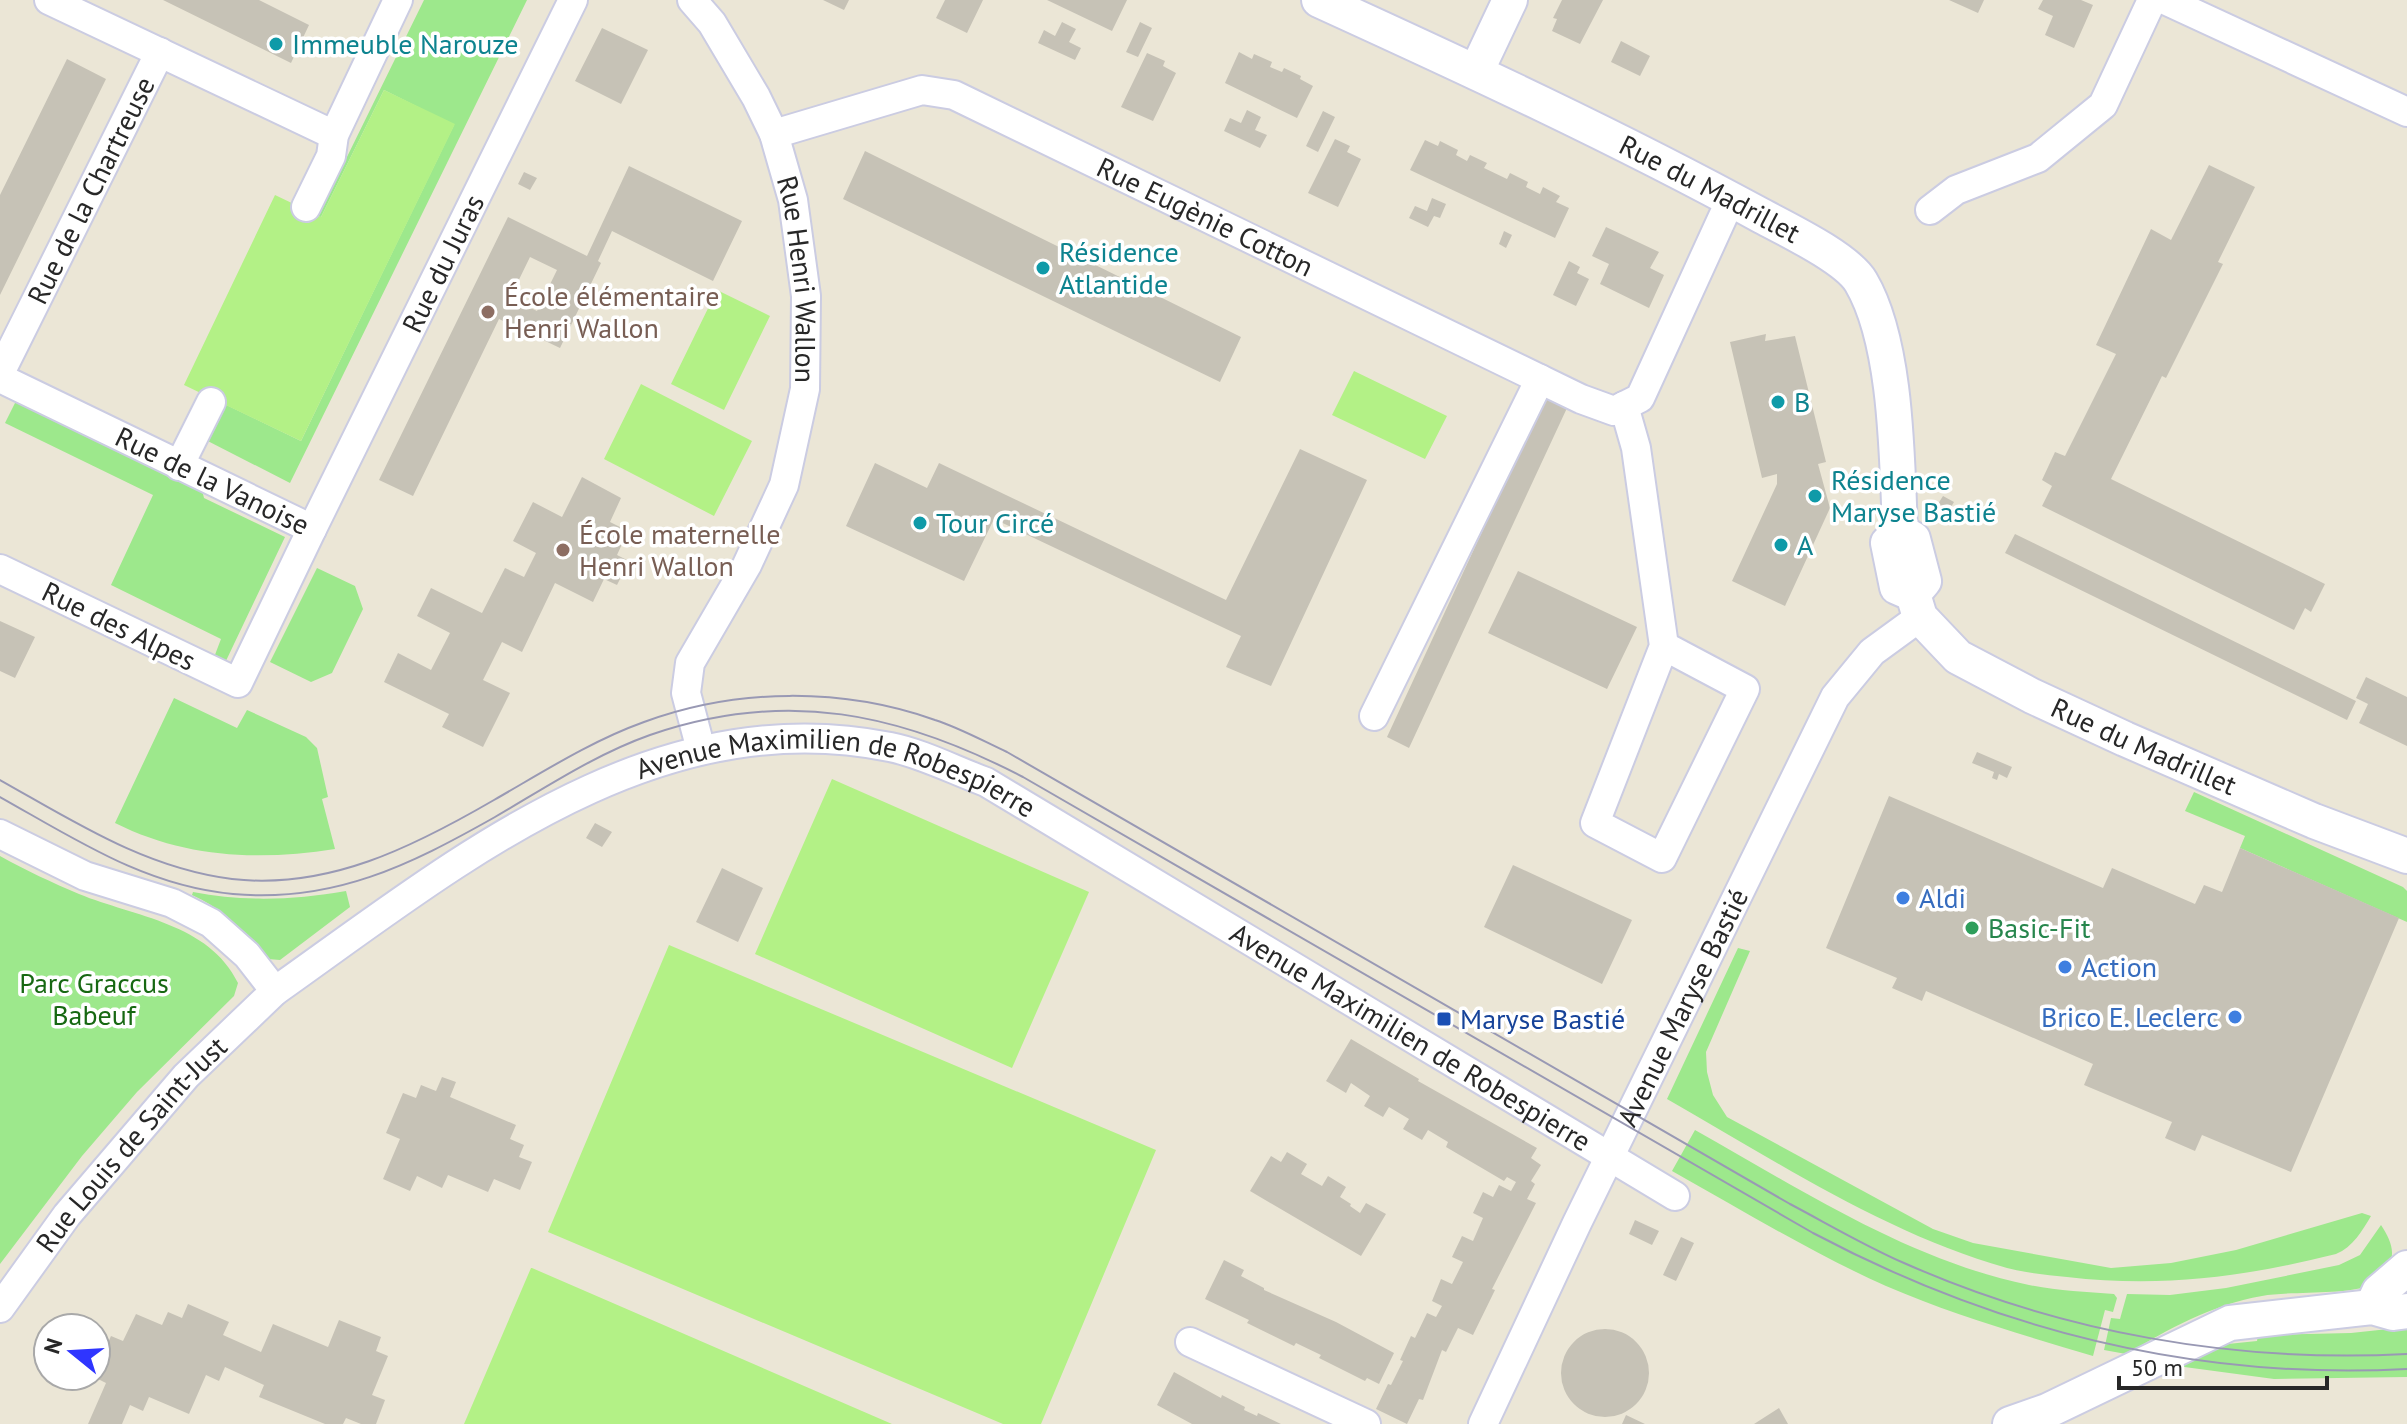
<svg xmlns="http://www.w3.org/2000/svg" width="2407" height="1424" viewBox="0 0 2407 1424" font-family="'PT Sans',sans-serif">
<rect width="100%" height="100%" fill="#ebe6d6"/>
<path fill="#9de88c" d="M 424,0 L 527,0 L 290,483 L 198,436 L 216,400 L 301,441 L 454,125 L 384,90 L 321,217 L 318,216 Z
M 16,401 L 202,490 L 204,498 L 285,537 L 224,665 L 213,660 L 221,639 L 111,585 L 153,495 L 5,423 Z
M 317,568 L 355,586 L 363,609 L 332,673 L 311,682 L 270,662 Z
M 174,698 L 237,728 L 247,710 L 306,737 L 317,748 L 328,797 L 322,799 L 335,849 C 259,861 185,858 115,823 Z
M 2194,792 L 2403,887 L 2407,891 L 2407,922 L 2240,848 L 2245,836 L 2185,811 Z
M 0,856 C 25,870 53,883 79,894 C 135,917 209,923 238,983 L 234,996 L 137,1092 L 82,1156 L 0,1264 Z
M 346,891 L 350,907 L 280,960 L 268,959 C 246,934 223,908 192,895 L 193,892 C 245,902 294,900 346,891 Z
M 1738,948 L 1750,951 L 1706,1052 L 1707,1072 L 1713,1095 L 1727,1117 L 1933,1229 L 1973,1243 L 2111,1268 L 2171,1263 L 2236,1250 L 2362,1213 L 2371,1216 C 2362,1231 2353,1247 2336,1254 C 2244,1277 2162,1288 2067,1277 C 2047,1275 2027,1273 2007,1268 C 1886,1234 1776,1161 1667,1099 Z
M 1695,1130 C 1802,1190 1908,1260 2029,1285 C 2057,1291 2086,1292 2114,1294 L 2117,1298 L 2113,1312 L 2105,1310 L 2093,1356 C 2023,1335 1953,1315 1886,1286 C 1812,1253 1742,1210 1672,1171 Z
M 2381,1225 C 2392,1242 2399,1258 2381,1274 C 2377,1277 2372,1284 2367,1286 C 2347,1295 2288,1291 2262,1296 C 2211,1305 2169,1329 2126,1354 L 2104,1350 L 2111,1318 L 2120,1319 L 2127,1294 L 2170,1295 L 2226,1288 L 2339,1265 L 2360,1255 Z
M 2407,1327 L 2407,1377 L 2274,1379 L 2177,1366 L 2218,1345 L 2257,1341 L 2258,1335 L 2351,1333 Z"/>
<path fill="#b3f186" d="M 384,90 L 455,124 L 301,441 L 184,385 L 275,195 L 321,217 Z
M 717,290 L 770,316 L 724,410 L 671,384 Z
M 1354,371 L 1447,416 L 1425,459 L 1332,415 Z
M 641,384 L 752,441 L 714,516 L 604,459 Z
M 832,779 L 1089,892 L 1012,1068 L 755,954 Z
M 669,945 L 1156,1150 L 1041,1424 L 1003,1424 L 548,1232 Z
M 531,1268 L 532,1268 L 892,1424 L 464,1424 Z"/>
<path fill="#c6c2b6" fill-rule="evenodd" d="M 163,0 L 259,0 L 309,25 L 291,63 Z
M 823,0 L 849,0 L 844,10 Z
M 945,0 L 983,0 L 967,33 L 936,18 Z
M 1047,0 L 1127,0 L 1112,31 Z
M 1562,0 L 1603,0 L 1580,44 L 1552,31 L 1557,19 L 1553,18 Z
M 1949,0 L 1984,0 L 1978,13 Z
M 2043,0 L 2081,0 L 2093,5 L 2074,48 L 2045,35 L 2053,16 L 2038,9 Z
M 1062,22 L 1076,29 L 1069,42 L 1081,48 L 1075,60 L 1038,43 L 1044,30 L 1055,36 Z
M 1140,22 L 1152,28 L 1138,57 L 1126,52 Z
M 602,28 L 648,50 L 621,104 L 575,81 Z
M 1621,41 L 1650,56 L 1640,76 L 1611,62 Z
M 1239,52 L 1252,59 L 1254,54 L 1272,62 L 1270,67 L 1282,72 L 1284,68 L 1301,76 L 1300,79 L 1313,86 L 1297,118 L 1225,83 Z
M 1147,53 L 1165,61 L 1163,66 L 1176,73 L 1153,121 L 1121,107 Z
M 67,59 L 106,79 L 0,295 L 0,195 Z
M 1247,110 L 1261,117 L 1255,130 L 1267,135 L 1260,148 L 1224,131 L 1230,118 L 1241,123 Z
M 1323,111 L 1335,117 L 1318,152 L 1306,146 Z
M 1335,139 L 1350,146 L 1347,152 L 1361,159 L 1338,207 L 1308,193 Z
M 1425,140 L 1438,146 L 1440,141 L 1458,150 L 1456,155 L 1467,161 L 1470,155 L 1487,163 L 1484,168 L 1507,179 L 1510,173 L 1528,182 L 1526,187 L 1540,194 L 1543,187 L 1560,196 L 1556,202 L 1569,208 L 1555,238 L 1410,170 Z
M 865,151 L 1241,337 L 1220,382 L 843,199 Z
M 2209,165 L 2255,187 L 2218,262 L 2223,264 L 2166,378 L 2162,376 L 2111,479 L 2325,584 L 2311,612 L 2305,608 L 2294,630 L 2042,506 L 2052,486 L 2042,480 L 2055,452 L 2065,456 L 2116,354 L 2096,345 L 2151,229 L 2171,240 Z
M 629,166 L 742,221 L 713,281 L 612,231 L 598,261 L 601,263 L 560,348 L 499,319 L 413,496 L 379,480 L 508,217 L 587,256 ZM 530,257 L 557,270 L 537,311 L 510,298 Z
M 524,172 L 537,178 L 530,190 L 518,184 Z
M 1432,198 L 1446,204 L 1440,218 L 1434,216 L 1428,227 L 1409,218 L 1415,206 L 1427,211 Z
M 1606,227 L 1659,252 L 1650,268 L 1664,275 L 1649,308 L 1600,284 L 1609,264 L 1592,256 Z
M 1504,231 L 1512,235 L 1506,248 L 1499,244 Z
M 1569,261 L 1580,267 L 1577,273 L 1589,279 L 1576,306 L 1553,295 Z
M 1766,334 L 1765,341 L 1795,336 L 1826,462 L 1818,464 L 1830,508 L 1785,606 L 1732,581 L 1777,484 L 1777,474 L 1762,478 L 1730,342 Z
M 1544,398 L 1567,408 L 1409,748 L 1387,737 Z
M 1300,449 L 1367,480 L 1271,686 L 1226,667 L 1241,636 L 994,519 L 964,581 L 846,526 L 875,463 L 927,488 L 939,463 L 1226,600 Z
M 582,477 L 621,498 L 610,522 L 628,531 L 617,555 L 629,561 L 617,585 L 604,579 L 593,602 L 555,583 L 522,652 L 502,642 L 483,680 L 510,693 L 483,747 L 442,727 L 449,714 L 384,682 L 398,653 L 431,670 L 450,633 L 417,616 L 431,588 L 482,613 L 505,568 L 524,577 L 536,553 L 513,541 L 533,502 L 562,517 Z
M 1943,496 L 1954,502 L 1947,514 L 1936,507 Z
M 2015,534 L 2356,701 L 2347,720 L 2005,553 Z
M 1518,571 L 1637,627 L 1607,689 L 1488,633 Z
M 0,621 L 35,637 L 15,678 L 0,671 Z
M 2366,677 L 2407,697 L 2407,746 L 2359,723 L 2368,704 L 2356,698 Z
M 1977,752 L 2012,767 L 2007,778 L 1999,774 L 1997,780 L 1992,778 L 1994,772 L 1972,763 Z
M 1889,796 L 2103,888 L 2112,868 L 2195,904 L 2204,885 L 2222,892 L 2240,848 L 2399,918 L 2291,1172 L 2202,1135 L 2195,1151 L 2165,1138 L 2172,1122 L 2084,1085 L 2093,1064 L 1926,991 L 1922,1001 L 1892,988 L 1897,978 L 1826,948 Z
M 595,823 L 612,832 L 602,847 L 586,838 Z
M 1513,865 L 1632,920 L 1602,984 L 1484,927 Z
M 722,868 L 763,888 L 738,942 L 696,922 Z
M 1351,1039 L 1419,1079 L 1418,1081 L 1537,1148 L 1531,1158 L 1541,1165 L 1531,1181 L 1535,1184 L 1527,1199 L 1536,1203 L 1492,1289 L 1495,1290 L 1473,1335 L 1458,1328 L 1446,1352 L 1442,1350 L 1423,1400 L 1419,1399 L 1407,1424 L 1376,1409 L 1388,1384 L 1391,1385 L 1403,1361 L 1400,1360 L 1411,1336 L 1415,1338 L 1427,1313 L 1436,1317 L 1442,1306 L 1432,1301 L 1441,1279 L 1452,1284 L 1463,1262 L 1452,1257 L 1462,1236 L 1473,1241 L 1483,1218 L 1473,1213 L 1483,1192 L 1493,1197 L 1499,1185 L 1511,1191 L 1516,1182 L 1507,1177 L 1504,1181 L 1446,1147 L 1448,1142 L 1428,1130 L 1422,1140 L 1403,1129 L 1409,1119 L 1389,1107 L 1383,1117 L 1364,1106 L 1370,1096 L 1351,1083 L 1346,1093 L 1326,1081 Z
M 442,1077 L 456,1082 L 450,1097 L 516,1125 L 510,1139 L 524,1145 L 519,1157 L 532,1162 L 520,1190 L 494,1179 L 488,1192 L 448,1175 L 442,1188 L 417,1176 L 410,1191 L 383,1179 L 400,1139 L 386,1133 L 403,1093 L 416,1098 L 421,1085 L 436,1091 Z
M 1287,1152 L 1307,1164 L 1301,1174 L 1322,1186 L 1328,1176 L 1346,1187 L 1340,1197 L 1351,1204 L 1350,1206 L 1360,1213 L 1366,1203 L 1386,1214 L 1361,1256 L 1250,1191 L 1271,1156 L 1281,1162 Z
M 1635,1220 L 1659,1231 L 1652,1245 L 1629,1234 Z
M 1681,1237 L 1694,1243 L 1676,1281 L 1663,1275 Z
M 1224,1260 L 1244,1270 L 1241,1276 L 1264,1288 L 1264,1290 L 1336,1322 L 1394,1353 L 1379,1384 L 1367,1378 L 1365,1381 L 1319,1358 L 1321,1355 L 1296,1343 L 1294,1346 L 1247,1323 L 1249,1320 L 1205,1299 Z
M 188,1304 L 229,1322 L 223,1335 L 261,1352 L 273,1324 L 328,1347 L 339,1320 L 381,1337 L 376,1351 L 388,1356 L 372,1395 L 385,1400 L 376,1424 L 361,1424 L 346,1418 L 343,1424 L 325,1424 L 259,1397 L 264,1385 L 225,1367 L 219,1381 L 206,1375 L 189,1414 L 149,1397 L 143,1411 L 130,1405 L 122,1424 L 88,1424 L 106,1383 L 96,1378 L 96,1369 L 111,1336 L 123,1341 L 136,1314 L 162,1325 L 168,1312 L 182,1318 Z
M1561 1373a44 44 0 1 1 88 0a44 44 0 1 1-88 0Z
M 1174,1372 L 1221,1398 L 1222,1395 L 1245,1407 L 1244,1410 L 1257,1416 L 1258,1413 L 1281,1424 L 1192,1424 L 1157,1405 Z
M 1779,1408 L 1788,1424 L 1754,1424 Z
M 1626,1415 L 1645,1424 L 1622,1424 Z"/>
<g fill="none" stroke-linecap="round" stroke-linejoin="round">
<defs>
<g id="minor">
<path d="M 49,0 L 334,135"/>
<path id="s1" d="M 692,0 L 712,23 L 756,97 L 774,134 L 793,200 L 806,296 L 805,389 L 784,485 L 747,565 L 690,663 L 686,693 L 701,750"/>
<path d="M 2165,0 L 2407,112"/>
<path id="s2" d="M 774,134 L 922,90 L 954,95 L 1581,399 L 1614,411 L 1640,398 L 1731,199"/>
<path d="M 306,207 L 331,156 L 334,135 L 398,0"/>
<path d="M 1930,210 L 1956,190 L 2038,158 L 2103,105 L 2152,0"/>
<path id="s3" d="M 0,373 L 160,52"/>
<path id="s4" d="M 0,378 L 312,529 L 238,683 L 0,569"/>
<path d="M 1624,406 L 1636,448 L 1664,646 L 1595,823 L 1662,858 L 1745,689 L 1664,646"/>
<path d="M 179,466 L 211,402"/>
<path id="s5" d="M 312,529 L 573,0"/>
<path d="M 1374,716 L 1540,379"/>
<path id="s6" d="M 0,834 L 85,876 L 172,903 L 211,923 L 247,955 L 275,991 C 456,863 652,699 890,747 C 921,753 956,771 986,782 L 1675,1196"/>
<path id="s7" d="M 0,1308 L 67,1215 L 186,1076 L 275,991"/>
<path d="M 1190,1342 L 1366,1424"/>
<path id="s8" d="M 1483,1424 L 1577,1223 L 1835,697 L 1872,652 L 1920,617"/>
</g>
<g id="tertiary">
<path id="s9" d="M 1319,0 C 1468,68 1617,137 1760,215 C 1786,229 1847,258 1861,282 C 1897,343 1897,460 1900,531 L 1888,543 L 1897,587 L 1913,594 L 1920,617 L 1958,657 L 2032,696 L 2125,739 L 2314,821 L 2407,856"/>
<path d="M 1476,72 L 1510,0"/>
<path d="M 1900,531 L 1913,539 L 1924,581 L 1913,594"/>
<path d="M 2372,1307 L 2379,1292 L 2407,1268"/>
<path d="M 2010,1424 L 2047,1411 L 2230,1323 L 2372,1307 L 2393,1313 L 2407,1311"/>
</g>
</defs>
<use href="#minor" stroke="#cbcce2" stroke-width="32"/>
<use href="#tertiary" stroke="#cbcce2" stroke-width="38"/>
<use href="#minor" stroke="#fff" stroke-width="28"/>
<use href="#tertiary" stroke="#fff" stroke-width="34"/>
<path stroke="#9999b4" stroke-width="2" d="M 0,780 C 75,822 145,868 232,879 C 328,890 413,847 494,800 C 543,772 591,741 644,722 C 736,688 842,687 935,720 C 960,728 983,741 1007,752 L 1790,1204 C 1828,1224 1865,1246 1904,1263 C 2062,1333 2234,1363 2407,1354
M 0,797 C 75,839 145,886 233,894 C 334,903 410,865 495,817 C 545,788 596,754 650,735 C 786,688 900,713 1023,777 L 1813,1233 C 1998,1331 2198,1380 2407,1369"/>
</g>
<g fill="#0f9aa8" stroke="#fff" stroke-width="3">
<circle cx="276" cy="44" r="8"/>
<circle cx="1043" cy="268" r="8"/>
<circle cx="1778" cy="402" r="8"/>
<circle cx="1815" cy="496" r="8"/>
<circle cx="920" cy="523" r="8"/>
<circle cx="1781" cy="545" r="8"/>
</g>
<g fill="#8d6e63" stroke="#fff" stroke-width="3">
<circle cx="488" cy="312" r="8"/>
<circle cx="563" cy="550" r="8"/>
</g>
<g fill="#3f7fe0" stroke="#fff" stroke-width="3">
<circle cx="1903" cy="898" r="8"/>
<circle cx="2065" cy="967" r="8"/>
<circle cx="2235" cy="1017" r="8"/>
</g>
<circle fill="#2e9e5b" stroke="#fff" stroke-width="3" cx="1972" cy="928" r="8"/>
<rect fill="#1a4fb4" stroke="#fff" stroke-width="3" x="1436" y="1011" width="16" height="16" rx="4"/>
<g text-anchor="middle" stroke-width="7" stroke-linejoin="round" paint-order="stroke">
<g font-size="28" fill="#0d838f" stroke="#fff" text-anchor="start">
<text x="292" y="54">Immeuble Narouze</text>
<text x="1059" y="262">Résidence<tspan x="1059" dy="32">Atlantide</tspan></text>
<text x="1794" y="412">B</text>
<text x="1831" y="490">Résidence<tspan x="1831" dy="32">Maryse Bastié</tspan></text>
<text x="936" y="533">Tour Circé</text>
<text x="1797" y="555">A</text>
</g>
<g font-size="28" fill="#272727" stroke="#fff">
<text dy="10" stroke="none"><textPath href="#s9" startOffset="434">Rue du Madrillet</textPath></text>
<text dy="10" stroke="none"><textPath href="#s3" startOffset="204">Rue de la Chartreuse</textPath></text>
<text dy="10" stroke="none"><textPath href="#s2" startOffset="466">Rue Eugènie Cotton</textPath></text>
<text dy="10" stroke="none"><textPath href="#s5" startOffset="296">Rue du Juras</textPath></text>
<text dy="10" stroke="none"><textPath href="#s1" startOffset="306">Rue Henri Wallon</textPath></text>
<text dy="10" stroke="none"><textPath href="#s4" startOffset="236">Rue de la Vanoise</textPath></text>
<text transform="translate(119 626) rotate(26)" y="10">Rue des Alpes</text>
<text dy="10" stroke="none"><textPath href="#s9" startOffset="1232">Rue du Madrillet</textPath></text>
<text dy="10" stroke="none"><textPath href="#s6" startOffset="956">Avenue Maximilien de Robespierre</textPath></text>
<text dy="10" stroke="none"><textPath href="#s8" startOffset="462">Avenue Maryse Bastié</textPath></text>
<text dy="10" stroke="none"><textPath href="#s6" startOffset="1604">Avenue Maximilien de Robespierre</textPath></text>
<text dy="10" stroke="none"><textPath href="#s7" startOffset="210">Rue Louis de Saint-Just</textPath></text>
</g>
<g font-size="28" fill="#785e54" stroke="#fff" text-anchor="start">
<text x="504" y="306">École élémentaire<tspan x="504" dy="32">Henri Wallon</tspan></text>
<text x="579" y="544">École maternelle<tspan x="579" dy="32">Henri Wallon</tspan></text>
</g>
<g font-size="28" fill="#366cbe" stroke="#fff" text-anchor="start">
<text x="1919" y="908">Aldi</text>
<text x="2081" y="977">Action</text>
<text x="2219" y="1027" text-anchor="end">Brico E. Leclerc</text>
</g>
<g font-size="28" fill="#27864d" stroke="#fff" text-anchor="start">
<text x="1988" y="938">Basic-Fit</text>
</g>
<g font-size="28" fill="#176812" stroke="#fff">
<text x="94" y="993">Parc Graccus<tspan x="94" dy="32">Babeuf</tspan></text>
</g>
<g font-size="28" fill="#164399" stroke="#fff" text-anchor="start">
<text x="1460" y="1029">Maryse Bastié</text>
</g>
</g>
<g transform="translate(72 1352) rotate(288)"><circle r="38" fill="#ffffff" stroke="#a9a9a9" stroke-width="2"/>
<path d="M0-6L14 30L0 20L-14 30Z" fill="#2f35ff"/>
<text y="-12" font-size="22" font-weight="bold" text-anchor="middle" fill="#272727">N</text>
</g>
<path d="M2119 1376v12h208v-12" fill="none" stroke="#272727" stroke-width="4"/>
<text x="2131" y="1376" font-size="24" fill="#272727" stroke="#ffffff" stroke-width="6" paint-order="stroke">50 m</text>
</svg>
